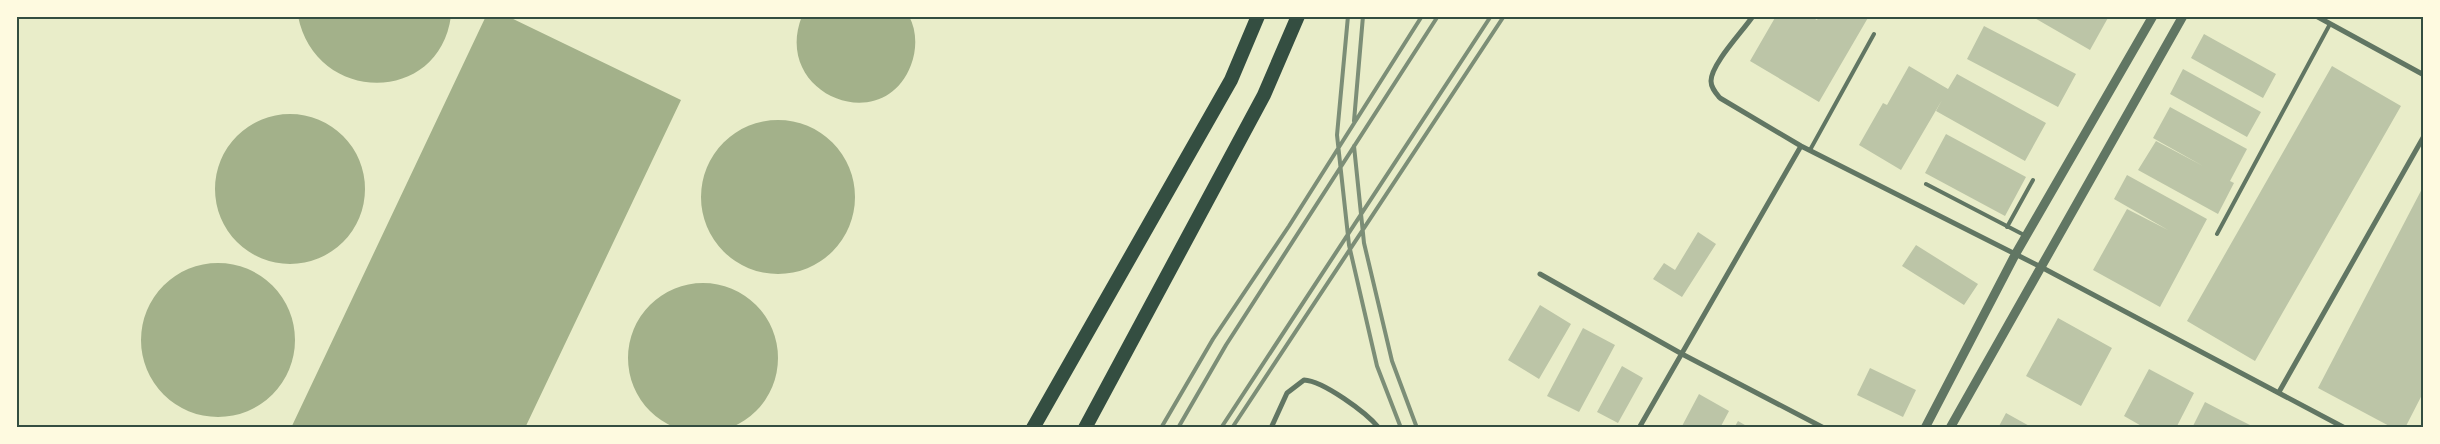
<svg xmlns="http://www.w3.org/2000/svg" width="2440" height="444" viewBox="0 0 2440 444" font-family="'PT Sans',sans-serif">
<rect width="100%" height="100%" fill="#e9edc9"/>
<path fill="#a3b18a" d="M 298,16 L 451,16 C 439,106 315,104 298,16 Z
M 486,16 L 507,16 L 681,100 L 525,428 L 291,428 Z
M 802,16 L 909,16 C 917,31 917,49 911,65 C 883,139 771,94 802,16 Z
M215 189a75 75 0 1 1 150 0a75 75 0 1 1-150 0Z
M701 197a77 77 0 1 1 154 0a77 77 0 1 1-154 0Z
M141 340a77 77 0 1 1 154 0a77 77 0 1 1-154 0Z
M628 358a75 75 0 1 1 150 0a75 75 0 1 1-150 0Z"/>
<path fill="#bcc5a7" d="M 1776,16 L 1810,16 L 1817,20 L 1819,16 L 1869,16 L 1819,102 L 1750,61 Z
M 2031,16 L 2109,16 L 2090,50 Z
M 1984,26 L 2076,74 L 2058,107 L 1967,59 Z
M 2204,34 L 2276,74 L 2263,98 L 2191,58 Z
M 1909,66 L 1948,89 L 1957,74 L 2046,123 L 2025,161 L 1936,111 L 1942,100 L 1901,170 L 1859,145 L 1883,103 L 1887,105 Z
M 2332,66 L 2401,106 L 2255,361 L 2187,321 Z
M 2183,69 L 2261,112 L 2247,137 L 2170,94 Z
M 2170,107 L 2247,149 L 2230,181 L 2234,183 L 2218,214 L 2138,170 L 2156,141 L 2203,166 L 2153,138 Z
M 1946,134 L 2026,177 L 2005,216 L 1925,173 Z
M 2127,175 L 2207,219 L 2160,307 L 2093,270 L 2127,209 L 2168,230 L 2114,199 Z
M 2424,185 L 2424,391 L 2405,428 L 2393,428 L 2318,388 Z
M 1698,232 L 1716,244 L 1682,297 L 1653,279 L 1664,263 L 1675,270 Z
M 1916,245 L 1978,284 L 1964,305 L 1902,266 Z
M 1540,305 L 1571,324 L 1539,379 L 1508,360 Z
M 2058,318 L 2112,348 L 2081,406 L 2026,376 Z
M 1583,328 L 1615,345 L 1579,412 L 1547,396 Z
M 1622,366 L 1643,378 L 1618,423 L 1597,412 Z
M 1870,368 L 1916,390 L 1903,417 L 1857,395 Z
M 2149,369 L 2194,393 L 2176,428 L 2145,428 L 2124,416 Z
M 1699,394 L 1729,411 L 1720,428 L 1681,428 Z
M 2205,402 L 2232,416 L 2256,428 L 2192,428 Z
M 2006,413 L 2033,428 L 1998,428 Z
M 1738,421 L 1750,428 L 1734,428 Z"/>
<g fill="none" stroke-linecap="round" stroke-linejoin="round">
<path stroke="#617663" stroke-width="4" d="M 1810,150 L 1874,34
M 1926,184 L 2026,236
M 2007,227 L 2033,180
M 2217,234 L 2330,24"/>
<path stroke="#617663" stroke-width="5" d="M 1753,16 C 1743,31 1711,64 1711,81 C 1711,88 1716,93 1720,98 L 1801,146 L 2041,267 L 2345,428
M 2316,16 L 2424,75
M 1540,274 L 1682,354 L 1824,428
M 2279,392 L 2424,136
M 1271,428 L 1287,393 L 1304,380 C 1323,381 1366,412 1379,428
M 1639,428 L 1801,146"/>
<path stroke="#617663" stroke-width="9" d="M 1925,428 L 2015,255 L 2153,16
M 1950,428 L 2183,16"/>
<path stroke="#344e41" stroke-width="14" d="M 1033,428 L 1231,80 L 1258,16
M 1085,428 L 1264,95 L 1298,16"/>
<path stroke="#7c8e77" stroke-width="4" d="M 1348,16 L 1337,135 L 1349,245 L 1377,366 L 1401,428
M 1354,121 L 1363,16
M 1354,146 L 1364,243 L 1392,361 L 1417,428
M 1161,428 L 1213,339 L 1289,226 L 1422,16
M 1178,428 L 1226,345 L 1438,16
M 1221,428 L 1491,16
M 1232,428 L 1504,16"/>
</g>
<rect width="2440" height="444" fill="none" stroke="#fefae0" stroke-width="35"/>
<rect x="18" y="18" width="2404" height="408" fill="none" stroke="#344e41" stroke-width="2"/>
</svg>
